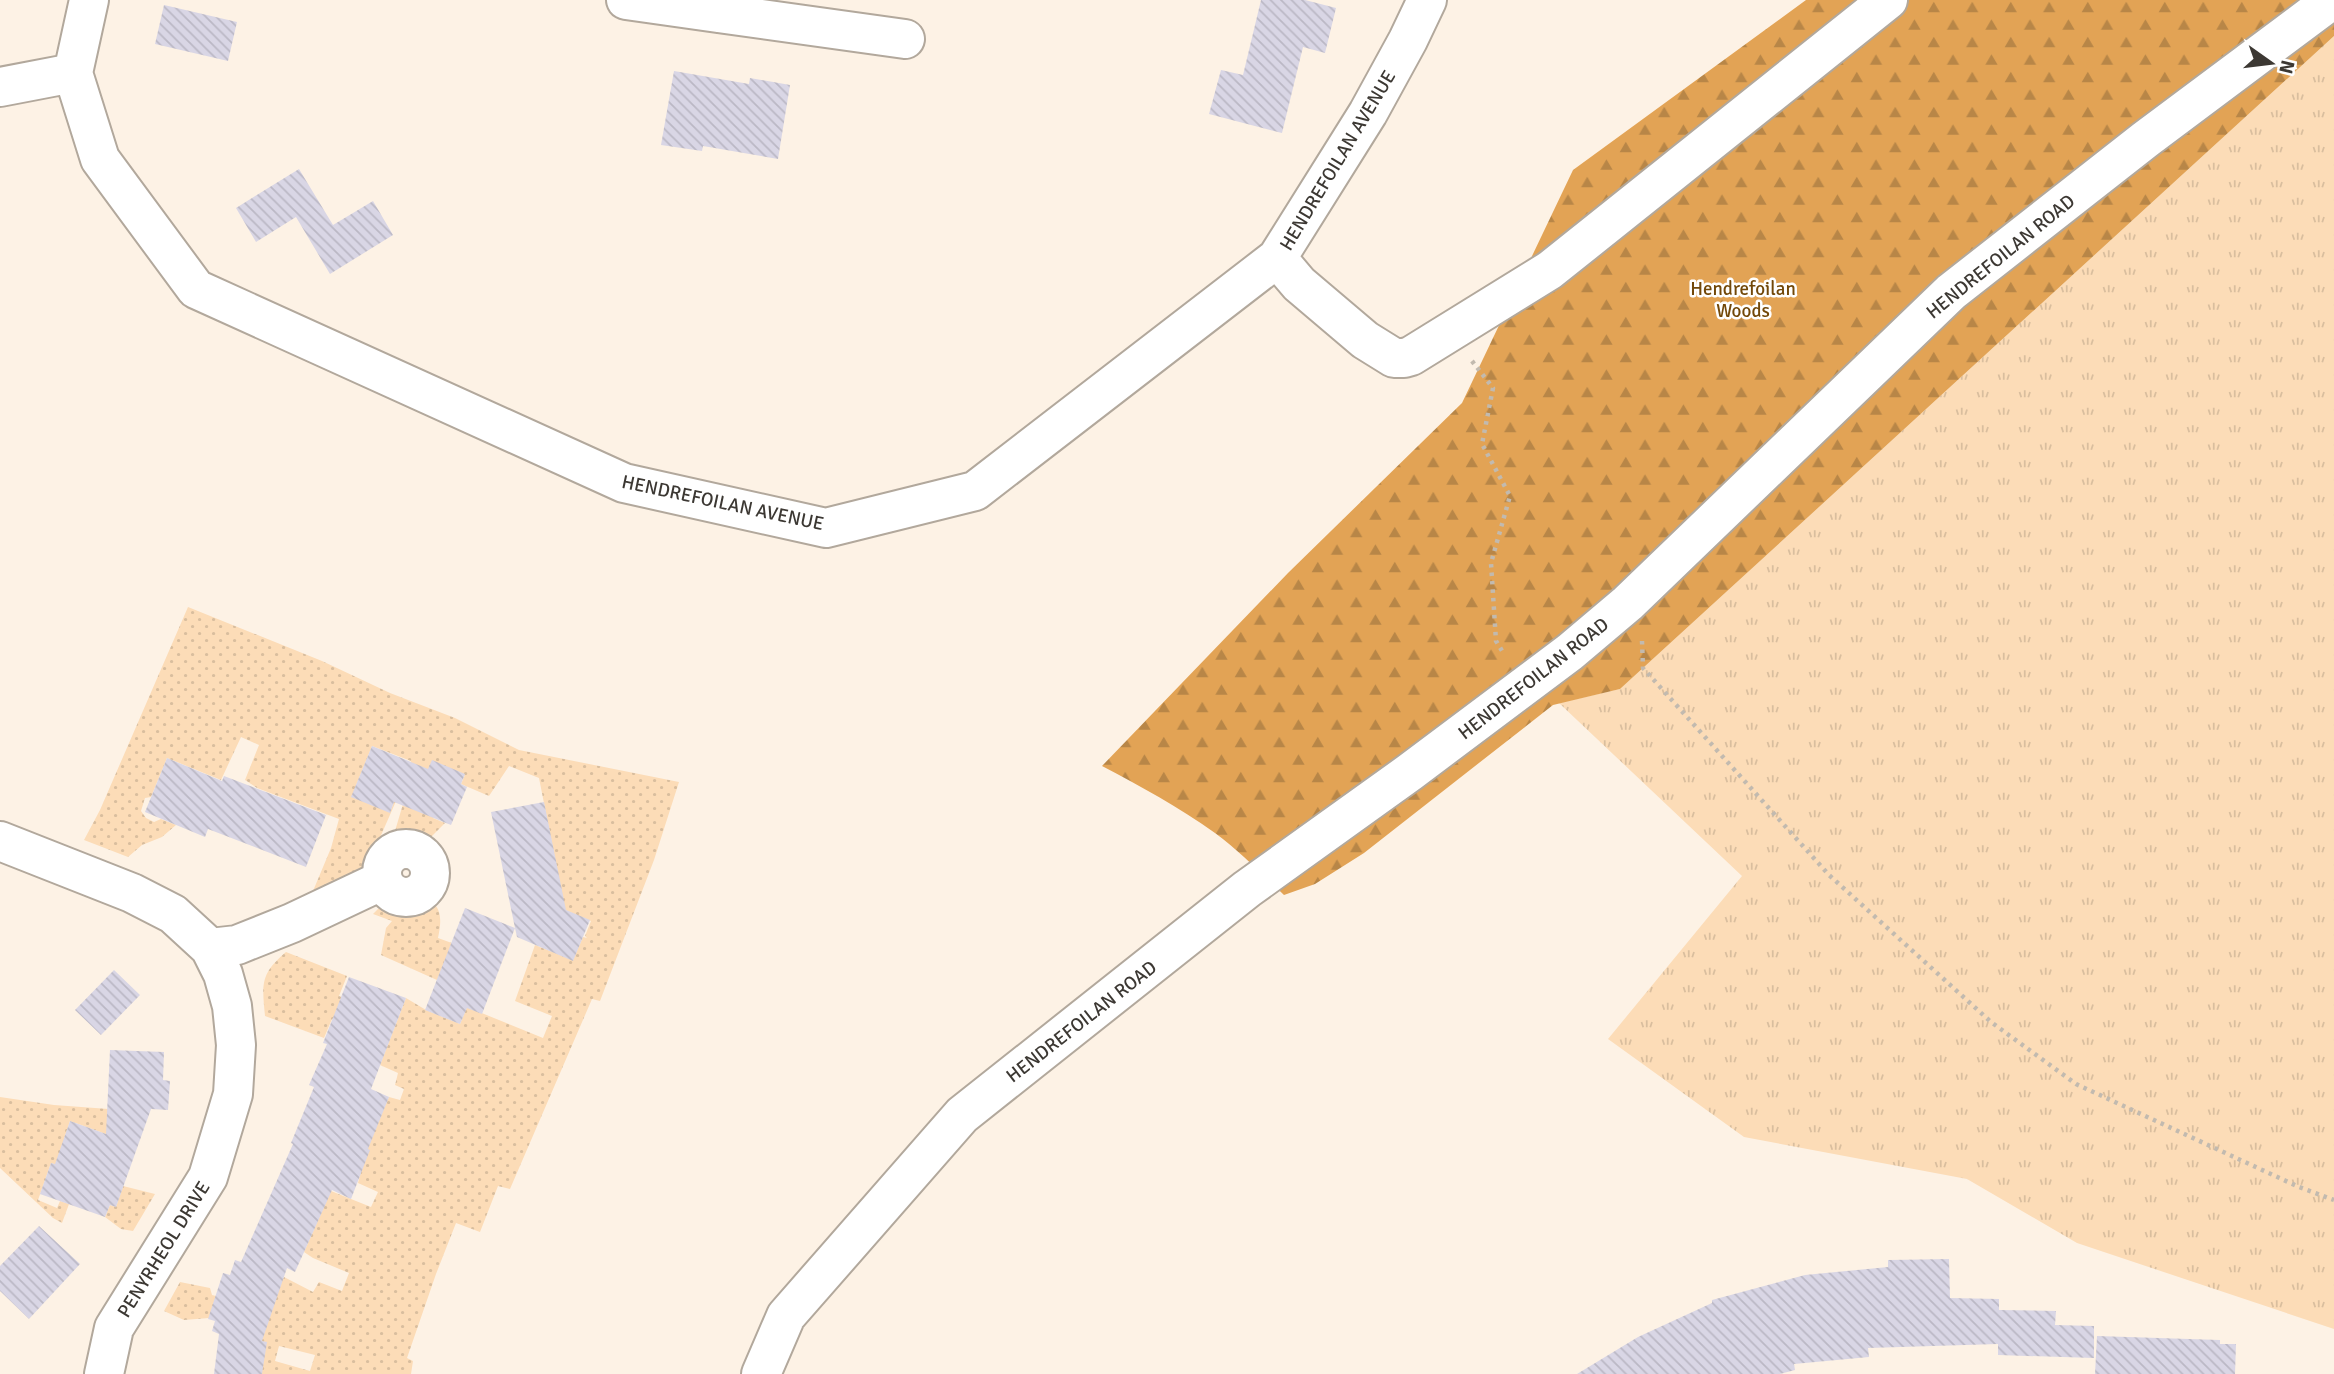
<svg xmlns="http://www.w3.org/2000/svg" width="2334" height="1374" viewBox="0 0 2334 1374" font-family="Signika,sans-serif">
<defs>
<pattern id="grass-tufts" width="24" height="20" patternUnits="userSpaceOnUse" patternTransform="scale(1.75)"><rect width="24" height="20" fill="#fcdcb7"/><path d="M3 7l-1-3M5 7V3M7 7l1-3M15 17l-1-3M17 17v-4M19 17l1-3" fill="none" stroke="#d9be9e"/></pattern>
<pattern id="forest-firs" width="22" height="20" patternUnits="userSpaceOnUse" patternTransform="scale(1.75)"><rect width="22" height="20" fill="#e2a355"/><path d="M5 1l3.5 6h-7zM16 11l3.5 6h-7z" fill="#b88647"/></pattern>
<pattern id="garden-dots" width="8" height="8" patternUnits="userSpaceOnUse" patternTransform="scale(1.75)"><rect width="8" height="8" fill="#fcdcb7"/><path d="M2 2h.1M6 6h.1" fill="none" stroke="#d9be9e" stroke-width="1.8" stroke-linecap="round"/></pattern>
<pattern id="building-back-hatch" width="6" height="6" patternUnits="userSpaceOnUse" patternTransform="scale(1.75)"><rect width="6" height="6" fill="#d9d6e5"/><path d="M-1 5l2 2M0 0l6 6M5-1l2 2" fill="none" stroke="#bbb8c5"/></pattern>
</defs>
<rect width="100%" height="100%" fill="#fdf2e5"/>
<path fill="url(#grass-tufts)" d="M 2334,36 L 2334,1329 L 2077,1243 L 1967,1179 L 1744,1137 L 1608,1039 L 1742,876 L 1559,703 L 1620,689 Z"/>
<path fill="url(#forest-firs)" d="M 1806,0 L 2334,0 L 2334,36 L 1620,689 L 1553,705 L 1364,853 L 1315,884 L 1284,895 C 1261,874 1240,851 1215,833 C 1179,807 1140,786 1102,766 L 1288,573 L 1462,403 L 1573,170 Z"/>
<path fill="url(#garden-dots)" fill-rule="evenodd" d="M 188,607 L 322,661 L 390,693 L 455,718 L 519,750 L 679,782 L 654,860 L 600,1001 L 592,999 L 510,1189 L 498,1186 L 480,1232 L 456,1223 L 436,1274 L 407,1358 L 413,1361 L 411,1374 L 262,1374 L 262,1371 L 236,1367 L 284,1277 L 313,1292 L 319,1282 L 342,1291 L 349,1273 L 313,1258 L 304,1252 L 331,1191 L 371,1207 L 378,1192 L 358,1183 L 361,1171 L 349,1141 L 378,1122 L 389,1097 L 400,1100 L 404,1089 L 395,1085 L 398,1073 L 380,1065 L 406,998 L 426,1010 L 460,1024 L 467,1007 L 543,1038 L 552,1016 L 515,1001 L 535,945 L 573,960 L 583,937 L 587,938 L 585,936 L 591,921 L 553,905 L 560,884 L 539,778 L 509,766 L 489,796 L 461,784 L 465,775 L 436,811 L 433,818 L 445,823 L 428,840 L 395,831 L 403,804 L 407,776 L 368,865 L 362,870 L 313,891 L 331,848 L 339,819 L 257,788 L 245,780 L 259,745 L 241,737 L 221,780 L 167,758 L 151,797 L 145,798 L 141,811 L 146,818 L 154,822 L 161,819 L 176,825 L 162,837 L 142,845 L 128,857 L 84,840 L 100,810 ZM 372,746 L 411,761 L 390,812 L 355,788 ZM 279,1346 L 315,1355 L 310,1371 L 275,1361 Z
M 430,900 C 443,909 441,924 438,938 L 460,946 L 437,980 L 381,955 L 386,928 L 392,921 L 373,914 L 381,906 C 401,911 414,916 430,900 Z
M 286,952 L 347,976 L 339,996 L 355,1002 L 347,1024 L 332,1019 L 324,1038 L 265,1016 C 262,984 260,974 286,952 Z
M 0,1097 L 54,1105 L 136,1111 L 128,1142 L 70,1121 L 64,1139 L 77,1144 L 69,1169 L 51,1163 L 38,1200 L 57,1208 L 60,1201 L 69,1204 L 62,1223 L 53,1218 L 0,1168 Z
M 123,1186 L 155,1194 L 133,1231 L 121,1229 L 105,1217 L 110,1205 L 116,1207 Z
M 180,1282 L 210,1288 L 212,1295 L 216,1296 L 209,1318 L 184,1320 L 164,1311 Z"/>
<path fill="url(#building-back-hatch)" d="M 1261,0 L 1305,0 L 1336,8 L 1325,53 L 1303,47 L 1282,133 L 1209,114 L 1221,70 L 1243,75 Z
M 164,5 L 237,22 L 228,61 L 155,44 Z
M 674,71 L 749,84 L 750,78 L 790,85 L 778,159 L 703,146 L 702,151 L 661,145 Z
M 299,169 L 333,225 L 373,201 L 393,235 L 330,274 L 296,217 L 256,242 L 236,208 Z
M 372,746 L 428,769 L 432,760 L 465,774 L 461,784 L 467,787 L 451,825 L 394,802 L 390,813 L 351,797 Z
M 167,758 L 222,781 L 224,776 L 326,815 L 306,867 L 208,829 L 205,837 L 145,812 Z
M 544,802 L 566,910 L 590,920 L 573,961 L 517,937 L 515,928 L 482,1014 L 467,1008 L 460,1024 L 425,1010 L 465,908 L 515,928 L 491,812 Z
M 114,970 L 140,995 L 101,1035 L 75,1010 Z
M 349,977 L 406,998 L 371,1089 L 389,1097 L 368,1149 L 370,1150 L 351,1199 L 332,1190 L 295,1272 L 287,1268 L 262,1341 L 267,1342 L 262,1374 L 214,1374 L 219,1334 L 212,1331 L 215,1321 L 208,1319 L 223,1273 L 230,1275 L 235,1260 L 241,1262 L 293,1144 L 291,1143 L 314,1087 L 309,1085 L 327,1044 L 323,1043 Z
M 110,1050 L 164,1052 L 163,1080 L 170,1081 L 168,1110 L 151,1109 L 116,1207 L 110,1205 L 105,1217 L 40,1194 L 51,1163 L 55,1164 L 70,1121 L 106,1134 Z
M 39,1226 L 80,1264 L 29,1319 L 0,1291 L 0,1266 Z
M 1949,1259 L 1950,1298 L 1999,1299 L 1999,1310 L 2056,1311 L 2055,1325 L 2094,1326 L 2094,1358 L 1998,1355 L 1998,1344 L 1868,1348 L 1869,1357 L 1794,1364 L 1795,1370 L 1780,1374 L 1577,1374 L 1638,1337 L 1712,1303 L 1712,1300 L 1805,1275 L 1888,1267 L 1888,1260 Z
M 2097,1336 L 2220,1340 L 2220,1344 L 2236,1344 L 2235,1374 L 2095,1374 Z"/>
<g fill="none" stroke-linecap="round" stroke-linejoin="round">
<defs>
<path id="minor" d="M 89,0 L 73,73 L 100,159 L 196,289 L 624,483 L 826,528 L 975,491 L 1277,258 L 1368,113 L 1408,40 L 1427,0
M 626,0 L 718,13
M 720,0 L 718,13 L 905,39
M 0,87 L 73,73
M 1277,258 L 1299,284 L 1365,340 L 1394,358 L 1404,358 L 1411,356 L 1550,270 L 1888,0
M 0,841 L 132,893 L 173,914 L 210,948 L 223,974 L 232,1006 L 236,1045 L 233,1094 L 208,1177 L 114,1328 L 104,1374
M382 873a24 24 0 1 1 48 0a24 24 0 1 1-48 0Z
M 210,948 L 237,945 L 292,923 L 383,880
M 761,1374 L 786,1316 L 962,1115 L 1247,889 L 1410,772 L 1570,652 L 1628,603 L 1951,292 L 2146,139 L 2332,0"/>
</defs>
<use href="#minor" stroke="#b2a89c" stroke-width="42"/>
<path stroke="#c2baaf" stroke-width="4.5" stroke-dasharray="3.5 5" stroke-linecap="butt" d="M 1472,361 L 1493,388 L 1482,444 L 1510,496 L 1491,563 L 1496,641 L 1504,654
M 1642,641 L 1643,668 L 1829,875 L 1991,1022 L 2076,1084 L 2299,1187 L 2334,1200"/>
<use href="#minor" stroke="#fff" stroke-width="38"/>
</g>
<g text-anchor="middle" stroke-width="5" stroke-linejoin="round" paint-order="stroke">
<g font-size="19" fill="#3c3833" stroke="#fff">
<text transform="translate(1337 160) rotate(-59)" y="7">HENDREFOILAN AVENUE</text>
<text transform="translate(2000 256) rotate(-39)" y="7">HENDREFOILAN ROAD</text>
<text transform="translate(723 502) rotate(12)" y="7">HENDREFOILAN AVENUE</text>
<text transform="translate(1533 678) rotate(-38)" y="7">HENDREFOILAN ROAD</text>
<text transform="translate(1081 1021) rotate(-38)" y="7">HENDREFOILAN ROAD</text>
<text transform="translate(163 1249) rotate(-58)" y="7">PENYRHEOL DRIVE</text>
</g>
<g font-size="19" fill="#724809" stroke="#fff">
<text x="1743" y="295">Hendrefoilan<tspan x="1743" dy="22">Woods</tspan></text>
</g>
</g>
<g transform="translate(2271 63) rotate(104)" stroke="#ffffff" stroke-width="5" paint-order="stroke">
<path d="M0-5L12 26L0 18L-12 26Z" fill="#3c3833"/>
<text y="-10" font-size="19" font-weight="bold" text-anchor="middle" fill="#3c3833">N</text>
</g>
</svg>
